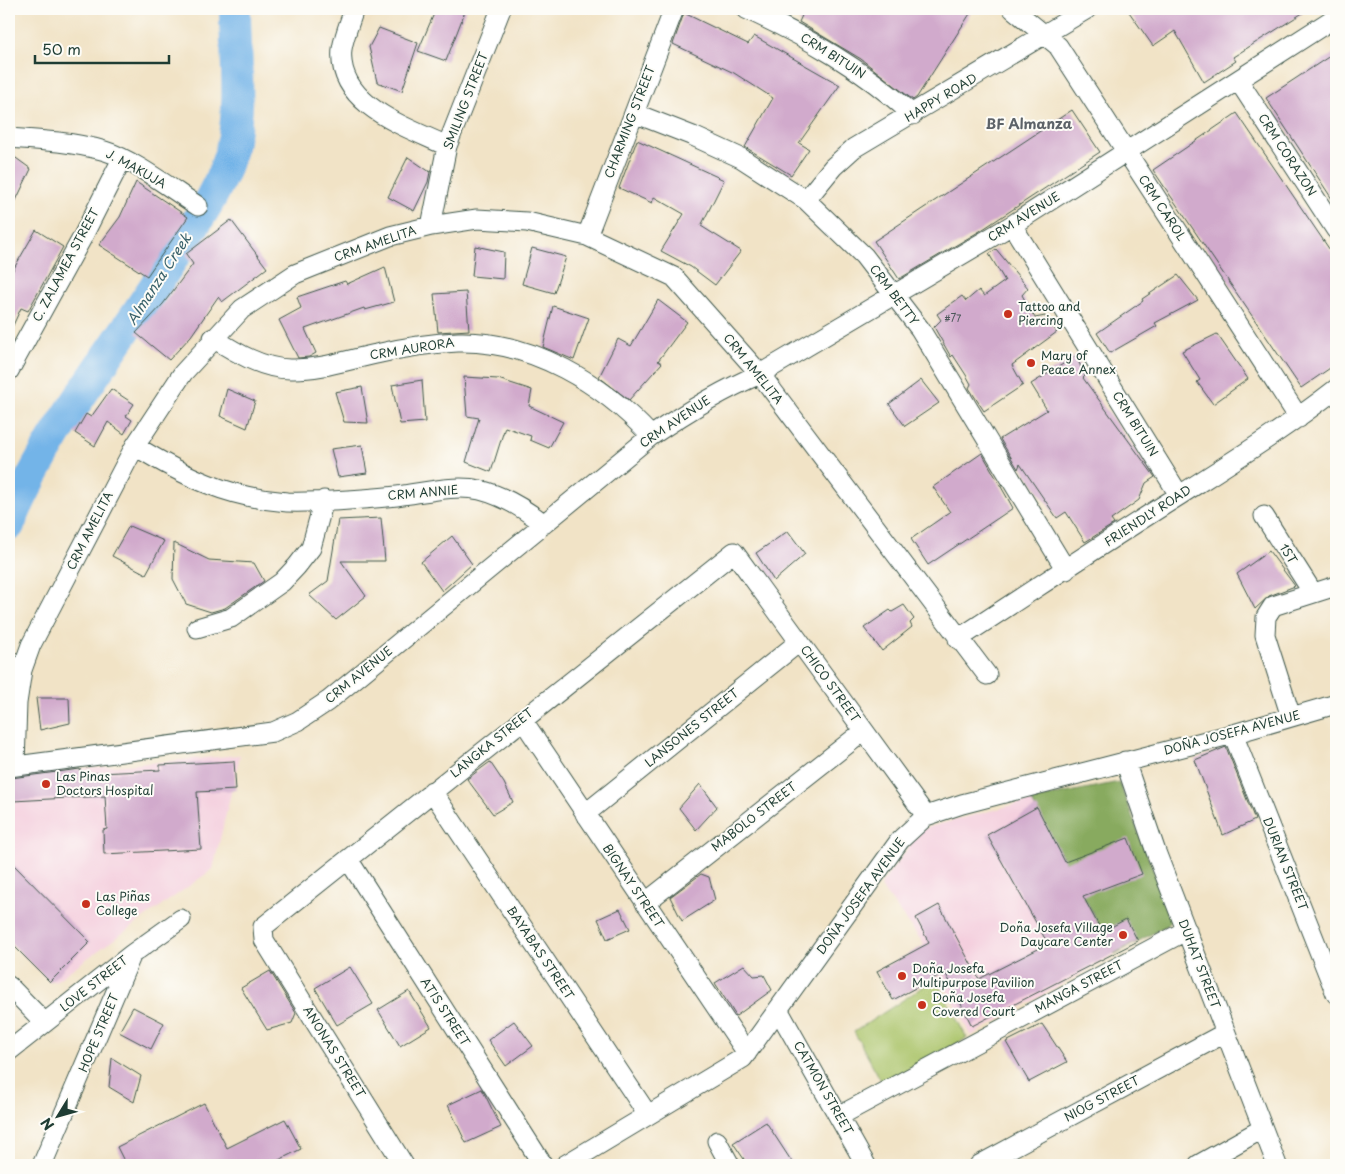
<svg xmlns="http://www.w3.org/2000/svg" width="1345" height="1174" viewBox="0 0 1345 1174" font-family="'Playpen Sans',sans-serif">
<rect width="100%" height="100%" fill="#fdfcf7"/>
<filter id="ink" filterUnits="userSpaceOnUse"><feTurbulence type="fractalNoise" baseFrequency=".02" numOctaves="2"/><feDisplacementMap in="SourceGraphic" scale="10" xChannelSelector="R" yChannelSelector="G"/><feConvolveMatrix kernelMatrix="1 2 1 2 8 2 1 2 1" color-interpolation-filters="sRGB"/></filter>
<filter id="wash" filterUnits="userSpaceOnUse"><feTurbulence type="fractalNoise" baseFrequency=".0096" numOctaves="4" result="noise"/><feDisplacementMap in="SourceGraphic" scale="20" xChannelSelector="R" yChannelSelector="G"/><feGaussianBlur stdDeviation="1.12" result="paint"/><feColorMatrix in="noise" values="0 0 0 0 0 0 0 0 0 0 0 0 0 0 0 0 0 1.4 0 .05"/><feComposite in="paint" operator="in"/></filter>
<g filter="url(#wash)">
<rect width="100%" height="100%" fill="#f1e3c6"/>
<path fill="#f4cfde" d="M 240,755 L 213,869 L 54,982 L 9,940 L 9,775 Z
M 1031,800 L 1115,954 L 971,1036 L 921,940 L 880,886 L 922,829 Z"/>
<path fill="#abc46a" stroke="#65804f" d="M 935,979 L 967,1038 L 883,1084 L 854,1032 Z"/>
<path fill="#88aa5e" stroke="#547449" d="M 1119,782 L 1172,919 L 1166,926 L 1115,954 L 1031,800 Z"/>
<g fill="none" stroke-linecap="round" stroke-linejoin="round">
<path stroke="#73b4e8" stroke-width="32" d="M 9,525 C 49,429 116,349 171,261 C 195,224 222,188 232,145 C 242,103 235,52 235,9"/>
</g>
<g id="blocks">
<path fill="#d1aacc" d="M 436,9 L 466,9 L 446,61 L 418,51 Z
M 805,9 L 973,9 L 917,97 L 913,100 L 861,59 L 799,22 Z
M 1127,9 L 1309,9 L 1233,57 L 1236,61 L 1204,82 L 1175,31 L 1153,46 Z
M 684,13 L 748,44 L 754,36 L 840,85 L 799,143 L 809,149 L 791,175 L 745,147 L 773,98 L 734,73 L 673,44 Z
M 379,28 L 418,43 L 402,91 L 377,82 L 369,47 Z
M 1336,52 L 1336,205 L 1266,98 Z
M 1072,110 L 1100,152 L 980,231 L 899,279 L 874,241 Z
M 1237,113 L 1336,259 L 1336,364 L 1301,388 L 1153,170 Z
M 637,140 L 724,180 L 701,226 L 741,251 L 715,285 L 691,267 L 661,251 L 684,214 L 654,197 L 652,203 L 619,188 Z
M 9,153 L 31,169 L 9,215 Z
M 408,157 L 430,172 L 428,182 L 414,211 L 388,197 Z
M 136,182 L 188,217 L 147,276 L 99,245 L 120,217 Z
M 231,220 L 267,268 L 222,302 L 218,297 L 191,336 L 169,360 L 136,333 L 163,304 L 193,264 L 186,254 Z
M 36,230 L 63,247 L 28,311 L 21,308 L 9,334 L 9,277 Z
M 475,246 L 504,252 L 503,279 L 472,276 Z
M 532,248 L 566,257 L 554,293 L 522,284 Z
M 996,249 L 1028,288 L 1022,295 L 1035,318 L 1045,316 L 1057,332 L 1012,365 L 1023,385 L 984,411 L 969,388 L 971,384 L 966,375 L 953,355 L 951,357 L 934,327 L 941,320 L 937,314 L 962,296 L 966,301 L 979,290 L 984,296 L 1005,281 L 989,254 Z
M 385,267 L 394,302 L 365,310 L 364,308 L 305,329 L 316,353 L 309,357 L 298,358 L 279,320 L 301,308 L 297,297 L 345,281 L 347,284 Z
M 1178,275 L 1198,300 L 1155,323 L 1157,326 L 1110,353 L 1097,333 L 1143,301 L 1142,299 Z
M 466,292 L 469,330 L 438,332 L 434,294 Z
M 658,300 L 687,322 L 658,361 L 662,363 L 629,400 L 599,377 L 618,339 L 631,346 Z
M 553,306 L 589,318 L 574,360 L 543,347 Z
M 1217,334 L 1248,379 L 1213,404 L 1197,382 L 1200,380 L 1182,351 Z
M 1076,356 L 1085,376 L 1083,378 L 1155,477 L 1146,483 L 1139,500 L 1111,520 L 1114,524 L 1085,542 L 1066,512 L 1057,518 L 1020,464 L 1018,469 L 1000,439 L 1047,410 L 1031,384 Z
M 464,377 L 498,379 L 532,390 L 529,406 L 563,422 L 549,448 L 530,440 L 531,436 L 505,427 L 491,472 L 466,462 L 479,418 L 467,416 Z
M 422,380 L 425,422 L 400,424 L 392,385 Z
M 921,380 L 939,403 L 905,426 L 889,404 Z
M 362,387 L 368,423 L 344,422 L 335,392 Z
M 111,389 L 134,404 L 126,416 L 132,420 L 124,434 L 108,422 L 95,446 L 75,433 L 86,414 L 91,417 Z
M 227,389 L 255,401 L 247,428 L 220,416 Z
M 362,445 L 367,473 L 338,477 L 331,449 Z
M 982,453 L 1013,508 L 928,565 L 911,539 L 950,512 L 933,487 Z
M 381,518 L 385,561 L 341,561 L 366,596 L 336,620 L 309,595 L 328,581 L 338,520 Z
M 129,526 L 164,541 L 146,574 L 112,556 Z
M 788,531 L 805,554 L 774,581 L 756,553 Z
M 452,536 L 472,564 L 442,591 L 421,562 Z
M 174,543 L 209,560 L 254,563 L 264,581 L 225,608 L 211,612 L 186,604 L 173,579 Z
M 1269,551 L 1295,586 L 1269,596 L 1255,609 L 1237,574 Z
M 904,605 L 914,619 L 910,623 L 912,627 L 882,651 L 864,628 L 890,610 L 892,612 Z
M 36,698 L 69,698 L 70,723 L 40,730 Z
M 1226,747 L 1255,820 L 1223,835 L 1195,760 Z
M 234,761 L 236,790 L 197,792 L 201,849 L 104,854 L 103,830 L 107,829 L 105,796 L 13,801 L 11,778 L 80,769 L 81,774 L 160,770 L 160,765 Z
M 490,762 L 504,783 L 513,802 L 493,814 L 467,779 Z
M 700,784 L 717,807 L 696,830 L 679,808 Z
M 1037,807 L 1065,862 L 1128,838 L 1142,874 L 1083,896 L 1102,932 L 1126,919 L 1138,941 L 972,1026 L 945,972 L 893,1000 L 877,971 L 929,943 L 916,918 L 939,905 L 979,979 L 1048,944 L 987,835 Z
M 9,860 L 90,942 L 50,982 L 9,941 Z
M 701,874 L 709,877 L 715,900 L 682,921 L 670,897 Z
M 620,909 L 630,929 L 607,939 L 598,919 Z
M 744,965 L 754,976 L 764,975 L 772,990 L 736,1016 L 715,983 Z
M 350,967 L 373,1004 L 337,1025 L 315,988 Z
M 270,971 L 296,1013 L 292,1023 L 267,1030 L 241,988 Z
M 409,991 L 431,1027 L 400,1046 L 378,1010 Z
M 133,1007 L 164,1023 L 151,1049 L 119,1032 Z
M 514,1021 L 533,1046 L 506,1066 L 488,1040 Z
M 1042,1024 L 1067,1062 L 1029,1082 L 1006,1042 Z
M 112,1058 L 141,1076 L 134,1102 L 109,1087 Z
M 482,1089 L 501,1127 L 466,1143 L 448,1105 Z
M 204,1103 L 227,1148 L 285,1119 L 301,1149 L 269,1165 L 126,1165 L 117,1147 Z
M 766,1122 L 794,1165 L 748,1165 L 733,1143 Z"/>
</g>
</g>
<g filter="url(#ink)">
<use href="#blocks" fill-opacity="0" stroke="#3e564a" stroke-width="1"/>
<g fill="none" stroke-linecap="round" stroke-linejoin="round">
<defs>
<path id="minor" d="M 354,9 C 350,22 344,36 342,49 C 336,105 407,127 447,146
M 746,9 C 807,37 863,69 913,115
M 1013,9 L 1058,46 L 1299,418
M 1238,80 L 1336,230
M 634,113 L 693,136 L 741,158 L 806,200 L 864,256 L 920,329 L 1066,570
M 9,138 C 40,140 74,142 105,151 C 132,159 173,190 198,206
M 806,200 L 833,167 L 854,148 L 1087,9
M 1012,225 L 1179,495
M 431,226 L 447,146 L 501,9
M 587,236 L 674,9
M 213,338 C 235,352 263,369 290,369 C 319,370 347,360 376,354 C 402,348 431,343 458,342 C 532,340 603,384 651,436
M 9,371 L 82,238 L 122,159
M 135,446 C 184,476 228,498 287,502 C 318,503 365,499 397,496 C 423,493 454,484 480,490 C 504,496 525,509 544,524
M 1264,516 L 1313,593
M 197,628 L 231,618 L 282,582 L 297,566 L 311,548 L 324,500
M 958,639 C 1032,591 1105,542 1180,495 C 1233,461 1286,428 1336,389
M 1291,717 L 1265,635 L 1266,617 L 1273,606 L 1336,586
M 522,719 L 747,1053
M 1233,734 L 1336,994
M 1125,761 L 1156,852 L 1277,1165
M 15,765 L 17,703 L 22,670 L 31,645 L 135,446 L 183,373 L 242,309 L 295,274 L 390,236 L 431,226 L 477,219 L 527,222 L 587,236 L 674,277 L 760,374 L 987,675
M 9,767 L 273,732 L 298,721 L 328,701 L 651,436 C 686,412 720,391 760,374 L 1012,225 L 1336,17
M 432,791 L 648,1115
M 585,814 L 799,642
M 348,859 L 543,1165
M 645,903 L 864,731
M 9,986 L 44,1022
M 779,1011 L 866,1165
M 9,1051 L 132,954 L 181,919
M 839,1116 L 1187,930
M 717,1141 L 730,1165
M 42,1165 L 132,954
M 404,1165 L 264,940 L 263,927 L 734,552 L 926,816
M 565,1165 L 743,1058 L 900,840 L 926,816 L 962,804 L 1233,734 L 1336,704
M 979,1165 L 1225,1033
M 1198,1165 L 1262,1129"/>
</defs>
<use href="#minor" stroke="#3e564a" stroke-width="21"/>
<use href="#minor" stroke="#fff" stroke-width="19"/>
</g>
</g>
<g fill="#c8321e" stroke="#fdfcf7" stroke-width="2">
<circle cx="1008" cy="314" r="5"/>
<circle cx="1031" cy="363" r="5"/>
<circle cx="46" cy="784" r="5"/>
<circle cx="86" cy="904" r="5"/>
<circle cx="1123" cy="935" r="5"/>
<circle cx="902" cy="976" r="5"/>
<circle cx="922" cy="1005" r="5"/>
</g>
<g text-anchor="middle" stroke-width="4" stroke-linejoin="round" paint-order="stroke">
<g font-size="10" fill="#4c585a">
<text x="953" y="322">#77</text>
</g>
<g font-size="12" fill="#1f3d34" stroke="#fdfcf7">
<text transform="translate(833 56) rotate(32)" y="4">CRM BITUIN</text>
<text transform="translate(941 98) rotate(-31)" y="4">HAPPY ROAD</text>
<text transform="translate(466 101) rotate(-69)" y="4">SMILING STREET</text>
<text transform="translate(630 122) rotate(-69)" y="4">CHARMING STREET</text>
<text transform="translate(1287 155) rotate(57)" y="4">CRM CORAZON</text>
<text transform="translate(136 169) rotate(29)" y="4">J. MAKUJA</text>
<text transform="translate(1162 208) rotate(57)" y="4">CRM CAROL</text>
<text transform="translate(1024 217) rotate(-32)" y="4">CRM AVENUE</text>
<text transform="translate(375 244) rotate(-19)" y="4">CRM AMELITA</text>
<text transform="translate(66 265) rotate(-62)" y="4">C. ZALAMEA STREET</text>
<text transform="translate(894 295) rotate(53)" y="4">CRM BETTY</text>
<text transform="translate(412 349) rotate(-9)" y="4">CRM AURORA</text>
<text transform="translate(753 369) rotate(51)" y="4">CRM AMELITA</text>
<text transform="translate(675 422) rotate(-34)" y="4">CRM AVENUE</text>
<text transform="translate(1135 424) rotate(58)" y="4">CRM BITUIN</text>
<text transform="translate(423 493) rotate(-5)" y="4">CRM ANNIE</text>
<text transform="translate(1148 516) rotate(-33)" y="4">FRIENDLY ROAD</text>
<text transform="translate(90 531) rotate(-63)" y="4">CRM AMELITA</text>
<text transform="translate(1288 554) rotate(58)" y="4">1ST</text>
<text transform="translate(359 675) rotate(-39)" y="4">CRM AVENUE</text>
<text transform="translate(830 684) rotate(54)" y="4">CHICO STREET</text>
<text transform="translate(692 728) rotate(-39)" y="4">LANSONES STREET</text>
<text transform="translate(1232 733) rotate(-15)" y="4">DOÑA JOSEFA AVENUE</text>
<text transform="translate(492 743) rotate(-39)" y="4">LANGKA STREET</text>
<text transform="translate(754 817) rotate(-38)" y="4">MABOLO STREET</text>
<text transform="translate(1285 864) rotate(68)" y="4">DURIAN STREET</text>
<text transform="translate(633 886) rotate(56)" y="4">BIGNAY STREET</text>
<text transform="translate(861 896) rotate(-54)" y="4">DOÑA JOSEFA AVENUE</text>
<text transform="translate(540 953) rotate(56)" y="4">BAYABAS STREET</text>
<text transform="translate(1199 964) rotate(69)" y="4">DUHAT STREET</text>
<text transform="translate(94 984) rotate(-38)" y="4">LOVE STREET</text>
<text transform="translate(1079 987) rotate(-28)" y="4">MANGA STREET</text>
<text transform="translate(445 1012) rotate(57)" y="4">ATIS STREET</text>
<text transform="translate(99 1033) rotate(-67)" y="4">HOPE STREET</text>
<text transform="translate(334 1052) rotate(58)" y="4">ANONAS STREET</text>
<text transform="translate(823 1088) rotate(60)" y="4">CATMON STREET</text>
<text transform="translate(1102 1099) rotate(-28)" y="4">NIOG STREET</text>
</g>
<g font-size="12" fill="#1f3d34" stroke="#fdfcf7" text-anchor="start">
<text x="1018" y="311">Tattoo and<tspan x="1018" dy="14">Piercing</tspan></text>
<text x="1041" y="360">Mary of<tspan x="1041" dy="14">Peace Annex</tspan></text>
<text x="56" y="781">Las Pinas<tspan x="56" dy="14">Doctors Hospital</tspan></text>
<text x="96" y="901">Las Piñas<tspan x="96" dy="14">College</tspan></text>
<text x="1113" y="932" text-anchor="end">Doña Josefa Village<tspan x="1113" dy="14">Daycare Center</tspan></text>
<text x="912" y="973">Doña Josefa<tspan x="912" dy="14">Multipurpose Pavilion</tspan></text>
<text x="932" y="1002">Doña Josefa<tspan x="932" dy="14">Covered Court</tspan></text>
</g>
<g font-size="14" font-weight="bold" fill="#5d6369" stroke="#fdfcf7">
<text x="1029" y="129">BF Almanza</text>
</g>
<g font-size="14" font-style="italic" fill="#38616a" stroke="#fdfcf7">
<text transform="translate(159 279) rotate(-57)" y="5">Almanza Creek</text>
</g>
</g>
<rect width="1345" height="1174" fill="none" stroke="#fdfcf7" stroke-width="30"/>
<g transform="translate(58 1116) rotate(233)" stroke="#fdfcf7" stroke-width="4" paint-order="stroke">
<path d="M0-4L9 19L0 12L-9 19Z" fill="#1f3d34"/>
<text y="-8" font-size="14" font-weight="bold" text-anchor="middle" fill="#1f3d34">N</text>
</g>
<path d="M35 55v8h134v-8" fill="none" stroke="#1f3d34" stroke-width="2.5"/>
<text x="42" y="55" font-size="15" fill="#1f3d34" stroke="#fdfcf7" stroke-width="4" paint-order="stroke">50 m</text>
</svg>
